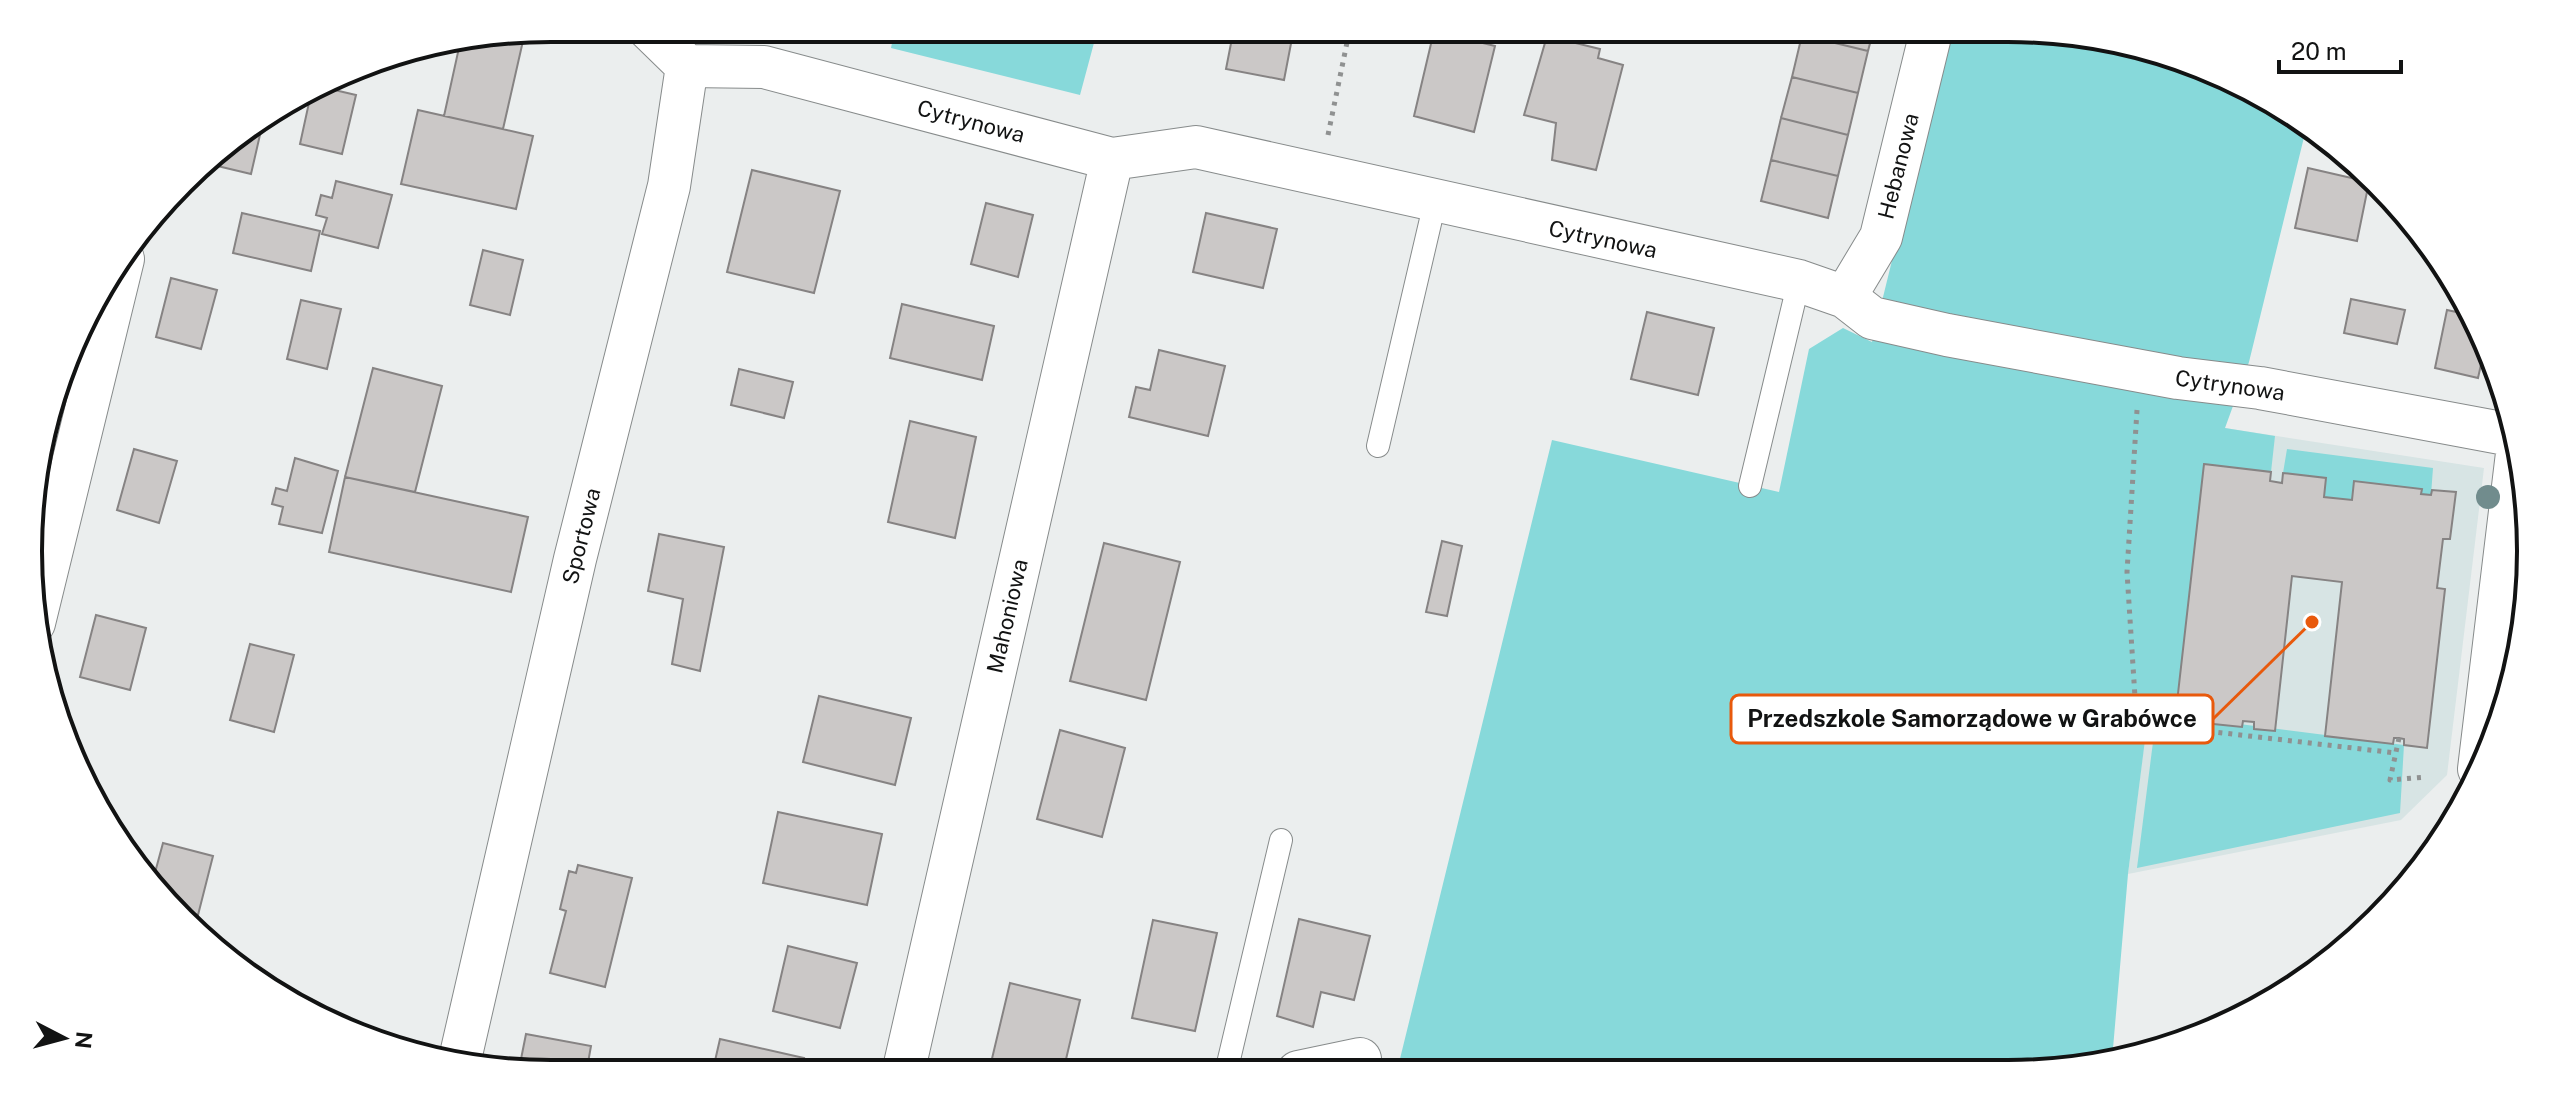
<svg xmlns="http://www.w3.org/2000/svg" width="2559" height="1102" viewBox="0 0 2559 1102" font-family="'Public Sans',sans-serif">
<rect width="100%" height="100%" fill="#ebeeee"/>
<path fill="#d7e4e4" d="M 2184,427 L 2225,428 L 2484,468 L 2447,775 L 2401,820 L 2128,874 Z"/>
<path fill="#87d9da" d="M 895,28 L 1098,28 L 1080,95 L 891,48 Z
M 1949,28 L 2008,28 L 2177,56 L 2270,98 L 2307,125 L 2249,362 L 2225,428 L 2275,436 L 2271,472 L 2205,464 L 2177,716 L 2404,745 L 2400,813 L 2137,868 L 2153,742 L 2145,740 L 2128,874 L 2112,1060 L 2077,1069 L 1397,1071 L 1552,440 L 1779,492 L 1809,349 L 1843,328 L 1872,342 Z
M 2287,449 L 2433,468 L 2431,495 L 2421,494 L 2421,489 L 2355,481 L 2352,500 L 2324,497 L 2326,478 L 2283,473 Z"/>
<path fill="#cbc8c7" stroke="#868383" stroke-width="2" d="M 1234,28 L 1294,28 L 1284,80 L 1226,69 Z
M 1803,28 L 1874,28 L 1868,51 L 1802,35 Z
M 1434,31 L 1495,46 L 1474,132 L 1414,116 Z
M 525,32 L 503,129 L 444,116 L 460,43 Z
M 1802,35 L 1868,51 L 1858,93 L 1792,77 Z
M 1547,36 L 1600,49 L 1598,58 L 1623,65 L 1596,170 L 1552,160 L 1556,123 L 1524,115 Z
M 1792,77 L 1858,93 L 1848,135 L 1781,118 Z
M 326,88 L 356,95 L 342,154 L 300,144 L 310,98 Z
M 418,110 L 533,136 L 516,209 L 401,184 Z
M 1781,118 L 1848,135 L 1838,176 L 1771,160 Z
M 262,126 L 251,174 L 209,164 L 211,155 Z
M 1771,160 L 1838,176 L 1828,218 L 1761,201 Z
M 2308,168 L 2369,182 L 2357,241 L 2295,228 Z
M 752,170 L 840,191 L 814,293 L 727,272 Z
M 336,181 L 392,195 L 378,248 L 322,234 L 327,218 L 316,215 L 321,195 L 332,198 Z
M 986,203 L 1033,215 L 1018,277 L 971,264 Z
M 242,213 L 320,231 L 311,271 L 233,253 Z
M 1206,213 L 1277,229 L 1263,288 L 1193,272 Z
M 483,250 L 523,260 L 510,315 L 470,305 Z
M 171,278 L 217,290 L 201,349 L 156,337 Z
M 2351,299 L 2405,310 L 2397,344 L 2344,333 Z
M 301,300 L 341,309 L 327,369 L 287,359 Z
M 902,304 L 994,326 L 982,380 L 890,358 Z
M 2447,310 L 2475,316 L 2477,320 L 2486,342 L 2478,378 L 2435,368 Z
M 1647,312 L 1714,328 L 1698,395 L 1631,379 Z
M 1159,350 L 1225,366 L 1208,436 L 1129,417 L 1136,387 L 1150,390 Z
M 373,368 L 442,386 L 415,492 L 345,477 Z
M 739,369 L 793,382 L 784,418 L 731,405 Z
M 910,421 L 976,437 L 955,538 L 888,522 Z
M 134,449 L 177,461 L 159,523 L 117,510 Z
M 295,458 L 338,471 L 322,533 L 279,524 L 283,507 L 272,504 L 276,488 L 287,491 Z
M 2204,464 L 2271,472 L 2270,481 L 2282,483 L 2283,473 L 2326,478 L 2324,497 L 2352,500 L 2354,481 L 2422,489 L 2421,494 L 2431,495 L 2432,490 L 2456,492 L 2450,539 L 2443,539 L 2437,588 L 2445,589 L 2427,748 L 2404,745 L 2404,739 L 2399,738 L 2394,738 L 2393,744 L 2325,736 L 2342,582 L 2292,576 L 2275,731 L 2254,729 L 2254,722 L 2243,721 L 2242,727 L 2175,720 Z
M 345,477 L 528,517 L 511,592 L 329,552 Z
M 659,534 L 724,547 L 700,671 L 672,664 L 683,599 L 648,591 Z
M 1442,541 L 1462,546 L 1447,616 L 1426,612 Z
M 1104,543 L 1180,562 L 1146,700 L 1070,681 Z
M 96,615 L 146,628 L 130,690 L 80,677 Z
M 250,644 L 294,655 L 274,732 L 230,720 Z
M 819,696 L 911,718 L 895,785 L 803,762 Z
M 1060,730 L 1125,748 L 1102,837 L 1037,819 Z
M 778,812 L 882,834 L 867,905 L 763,883 Z
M 163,843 L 213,856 L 198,915 L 178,910 L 153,880 Z
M 578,865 L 632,878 L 605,987 L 550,973 L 566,911 L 560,909 L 569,871 L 576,873 Z
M 1299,919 L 1370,936 L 1354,1000 L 1321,992 L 1313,1027 L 1277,1016 Z
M 1153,920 L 1217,933 L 1195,1031 L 1132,1018 Z
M 788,946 L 857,963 L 840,1028 L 773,1011 Z
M 1010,983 L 1080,1000 L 1063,1072 L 1016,1073 L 990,1067 Z
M 526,1034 L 591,1046 L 586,1074 L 519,1069 Z
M 720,1039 L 804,1058 L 800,1073 L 712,1074 Z"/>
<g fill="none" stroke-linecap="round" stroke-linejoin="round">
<defs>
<path id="lane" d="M 1378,446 L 1435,202
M 1750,486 L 1799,281
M 1226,1072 L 1281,840"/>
<path id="street" d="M 648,28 L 687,66
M 687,66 L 764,67 L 1112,159 L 1196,147 L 1799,281 L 1845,297 L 1872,318 L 1947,335 L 2178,378 L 2260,388 L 2517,436
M 1845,297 L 1881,237 L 1932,28
M 34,623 L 123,259
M 2479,769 L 2518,445
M 460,1059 L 575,559 L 669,186 L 687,66
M 1298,1072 L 1360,1059
M 903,1073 L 1112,159"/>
</defs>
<use href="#lane" stroke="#878b8b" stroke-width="24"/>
<use href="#street" stroke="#878b8b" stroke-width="44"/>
<path stroke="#8f9191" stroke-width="5" stroke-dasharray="4 6" stroke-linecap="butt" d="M 1328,135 L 1350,28
M 2137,410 L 2127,572 L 2136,713 L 2154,725 L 2396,753
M 2399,738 L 2390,780 L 2426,777"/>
<use href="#lane" stroke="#fff" stroke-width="22"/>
<use href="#street" stroke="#fff" stroke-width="42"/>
</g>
<circle fill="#718c8d" cx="2488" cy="497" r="12"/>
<g text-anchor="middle" stroke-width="6" stroke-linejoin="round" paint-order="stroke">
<g font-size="22" fill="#121313" stroke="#fff">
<text transform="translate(971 121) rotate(15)" y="8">Cytrynowa</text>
<text transform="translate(1898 166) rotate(-76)" y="8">Hebanowa</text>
<text transform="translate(1603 239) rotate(12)" y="8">Cytrynowa</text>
<text transform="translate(2230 385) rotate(8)" y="8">Cytrynowa</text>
<text transform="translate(581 536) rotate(-76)" y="8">Sportowa</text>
<text transform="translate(1007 616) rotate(-77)" y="8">Mahoniowa</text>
</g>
</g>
<path d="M0 0H2559V1102H0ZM551 42H2008A509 509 0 0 1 2517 551V551A509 509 0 0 1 2008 1060H551A509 509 0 0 1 42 551V551A509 509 0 0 1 551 42Z" fill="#fff" fill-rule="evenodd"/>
<path fill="none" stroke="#121313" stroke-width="4" d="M551 42H2008A509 509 0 0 1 2517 551V551A509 509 0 0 1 2008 1060H551A509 509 0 0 1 42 551V551A509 509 0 0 1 551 42Z"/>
<path fill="none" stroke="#e8590c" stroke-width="3" d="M2312 622L2213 719"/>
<circle fill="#e8590c" stroke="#fff" stroke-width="3" cx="2312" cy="622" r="8"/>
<rect fill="#fff" stroke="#e8590c" stroke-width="3" x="1731" y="695" width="482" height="48" rx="8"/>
<g font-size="24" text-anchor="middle" font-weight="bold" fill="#121313">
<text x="1972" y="727">Przedszkole Samorządowe w Grabówce</text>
</g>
<g transform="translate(64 1038) rotate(96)" stroke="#ffffff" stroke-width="6" paint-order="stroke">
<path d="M0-6L14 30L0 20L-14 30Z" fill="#121313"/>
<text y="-12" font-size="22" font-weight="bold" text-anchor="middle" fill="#121313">N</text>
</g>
<path d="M2279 60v12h122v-12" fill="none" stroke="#121313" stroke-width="4"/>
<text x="2291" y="60" font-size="24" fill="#121313" stroke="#ffffff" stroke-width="6" paint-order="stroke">20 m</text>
</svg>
